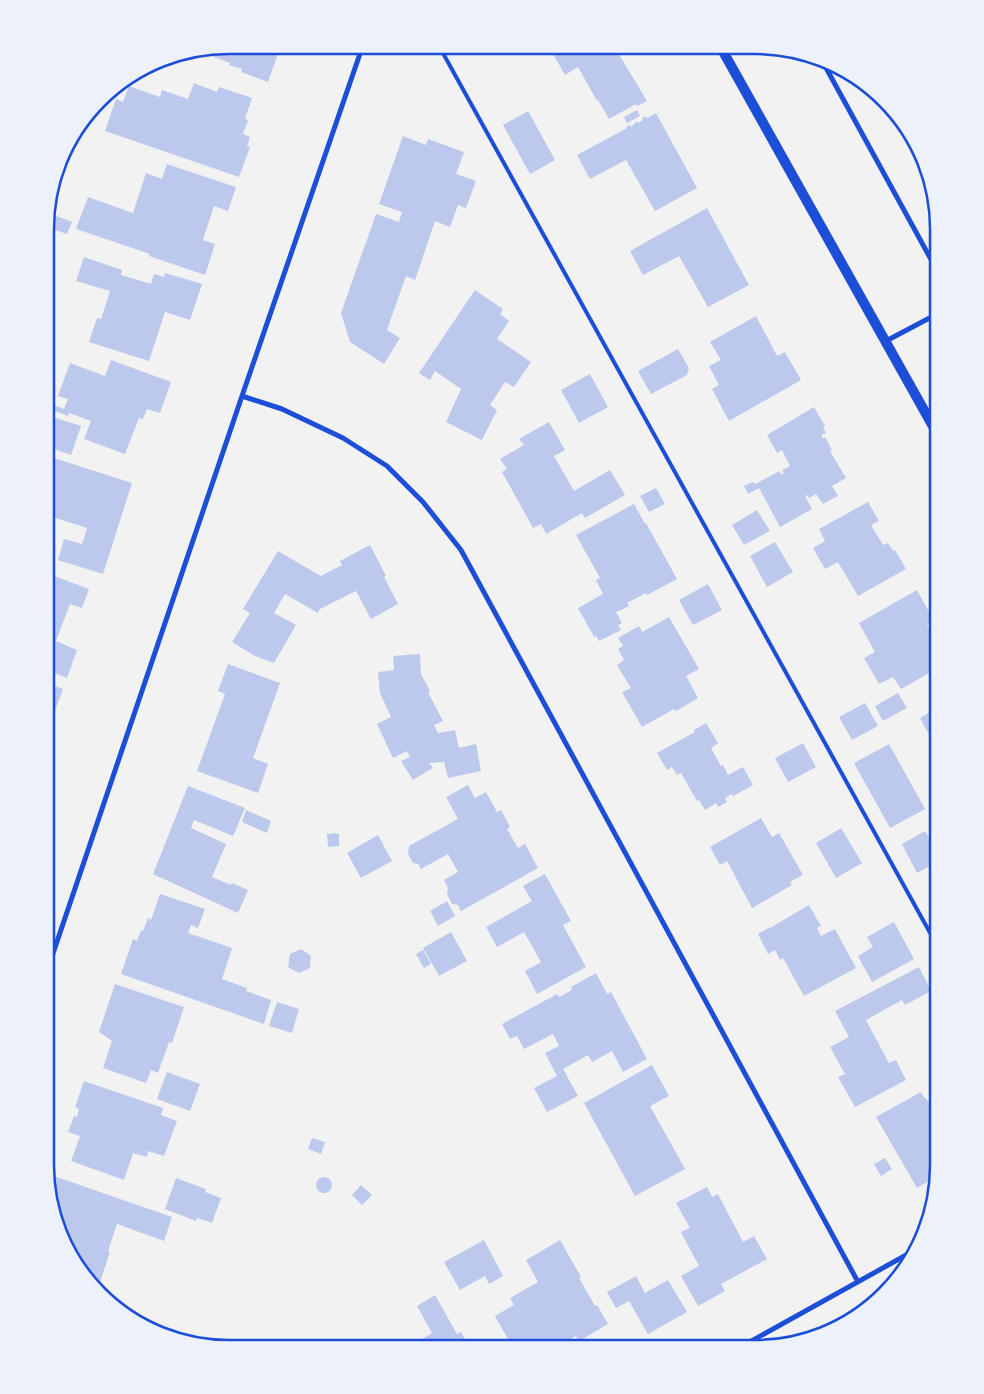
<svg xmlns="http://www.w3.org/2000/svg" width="984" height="1394" viewBox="0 0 984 1394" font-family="'Roboto Serif',serif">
<rect width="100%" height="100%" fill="#f2f2f2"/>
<path fill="#bdc9ec" d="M 229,45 L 273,45 L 280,48 L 268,82 L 241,72 L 242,69 L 229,65 L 230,63 L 200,52 L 198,56 L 195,54 L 194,58 L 180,53 Z
M 563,46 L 614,46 L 647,101 L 637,106 L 636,104 L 609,119 L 598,100 L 597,101 L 578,67 L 565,75 L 552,52 Z
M 194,83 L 217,92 L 219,87 L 252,98 L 245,119 L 248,120 L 243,134 L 250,137 L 247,146 L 250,147 L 239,177 L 105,131 L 116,99 L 123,102 L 129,86 L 160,97 L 162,90 L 188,99 Z
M 637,110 L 640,116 L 627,123 L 624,117 Z
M 528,111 L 555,160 L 530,174 L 503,125 Z
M 656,113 L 697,188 L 655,211 L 626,160 L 590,179 L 577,155 L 627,128 L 626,127 L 630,125 L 631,127 L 637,121 L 638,123 L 643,120 L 642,118 L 646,116 L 647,118 Z
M 903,127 L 920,148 L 927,175 L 901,129 Z
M 403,136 L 426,145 L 428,139 L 464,152 L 456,174 L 476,181 L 466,208 L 458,205 L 450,227 L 435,221 L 415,280 L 406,276 L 387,330 L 400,338 L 384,364 L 350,342 L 341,313 L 376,214 L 399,222 L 402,212 L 379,204 Z
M 65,150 L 70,151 L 59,182 L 55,180 Z
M 167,164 L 236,187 L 228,211 L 214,206 L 203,240 L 215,244 L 205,275 L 149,256 L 150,254 L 76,229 L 88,197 L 133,213 L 146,173 L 162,179 Z
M 707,208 L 749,285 L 708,307 L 679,256 L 643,275 L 630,251 Z
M 54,215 L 72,222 L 67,234 L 49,228 Z
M 84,257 L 122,270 L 121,275 L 151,284 L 154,274 L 164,277 L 165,273 L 202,284 L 190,320 L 165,312 L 149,361 L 89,342 L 97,318 L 101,319 L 110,291 L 76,281 Z
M 475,290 L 503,309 L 500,314 L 509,321 L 497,339 L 531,362 L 514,387 L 505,382 L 490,405 L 497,410 L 482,440 L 446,422 L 461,389 L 435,371 L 430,380 L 419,373 Z
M 46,307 L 53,310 L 47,326 L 46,326 Z
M 756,316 L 777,356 L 785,352 L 801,380 L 729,421 L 712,389 L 719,385 L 709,366 L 721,360 L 710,342 Z
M 678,349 L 689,368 L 687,375 L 651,394 L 638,371 Z
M 111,360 L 171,382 L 160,413 L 147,409 L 143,419 L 139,418 L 125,454 L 84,439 L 91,421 L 69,413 L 68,416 L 52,410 L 53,405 L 64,409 L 68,399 L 58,396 L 70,363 L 105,376 Z
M 590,374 L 608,407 L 579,423 L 561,390 Z
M 814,407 L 825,426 L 823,427 L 826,433 L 821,435 L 823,438 L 825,437 L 832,450 L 830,451 L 846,478 L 832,486 L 838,496 L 823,504 L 816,494 L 809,498 L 807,495 L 805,496 L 812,509 L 780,527 L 759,488 L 748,494 L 744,486 L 753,482 L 755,484 L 780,471 L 781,475 L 784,473 L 782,470 L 790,466 L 782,450 L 777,453 L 767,435 Z
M 46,415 L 81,426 L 71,455 L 46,446 Z
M 549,422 L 565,450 L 554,456 L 574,491 L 610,470 L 625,495 L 585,518 L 582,513 L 546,534 L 541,524 L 533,528 L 502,472 L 507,469 L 500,459 L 524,445 L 519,439 Z
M 54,458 L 132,483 L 103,574 L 58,560 L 64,539 L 82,544 L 87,528 L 46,515 L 46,479 L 47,479 Z
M 656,488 L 665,504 L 649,512 L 640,496 Z
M 868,502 L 879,521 L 871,525 L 883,545 L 888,543 L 893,551 L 895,550 L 906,569 L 858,596 L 838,562 L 825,569 L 813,548 L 825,541 L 819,529 Z
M 634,504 L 645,524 L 646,523 L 677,579 L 647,595 L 646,593 L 627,603 L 629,606 L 616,612 L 622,623 L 618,625 L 621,630 L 599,641 L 596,636 L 594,637 L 578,608 L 603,594 L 596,580 L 600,578 L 576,535 Z
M 757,510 L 770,531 L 744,545 L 732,525 Z
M 775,542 L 793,572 L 767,587 L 750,556 Z
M 370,545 L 386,576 L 384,577 L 398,604 L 371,619 L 356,591 L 320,609 L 318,613 L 285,594 L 274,613 L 296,625 L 274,663 L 255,656 L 232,642 L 250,613 L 243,609 L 278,551 L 321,576 L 342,565 L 340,561 Z
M 46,573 L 89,589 L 82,608 L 70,604 L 56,641 L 77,650 L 67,678 L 46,670 Z
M 708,584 L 722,610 L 693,625 L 679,600 Z
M 917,590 L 934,621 L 927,625 L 936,642 L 939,641 L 939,671 L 932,675 L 931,672 L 901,689 L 893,677 L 879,684 L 864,658 L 875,652 L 859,623 Z
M 669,617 L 699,669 L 686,676 L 698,698 L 676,711 L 674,709 L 642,727 L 622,692 L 631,688 L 617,665 L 624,660 L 618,649 L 623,646 L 618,638 L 639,626 L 642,632 Z
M 420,654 L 421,674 L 430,691 L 428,692 L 443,721 L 434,725 L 438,733 L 455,730 L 459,748 L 476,744 L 481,771 L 448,778 L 444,762 L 429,763 L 433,768 L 413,780 L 401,761 L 410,757 L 407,751 L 393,758 L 377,724 L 391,717 L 380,693 L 378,672 L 394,670 L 393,656 Z
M 228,664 L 280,683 L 253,758 L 268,764 L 258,793 L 197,771 L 225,694 L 218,691 Z
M 46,683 L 63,689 L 53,716 L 46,713 Z
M 898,693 L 907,708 L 883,721 L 875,706 Z
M 865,703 L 878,726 L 852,740 L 839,717 Z
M 937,708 L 939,710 L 939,753 L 920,718 Z
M 706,723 L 718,743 L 711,748 L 721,766 L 723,765 L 728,775 L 743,767 L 753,785 L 733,796 L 732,794 L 725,798 L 727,802 L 718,807 L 716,803 L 705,810 L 699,800 L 697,801 L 681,773 L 677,775 L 672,767 L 667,770 L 657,753 L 695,732 L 694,730 Z
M 803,743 L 816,767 L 788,782 L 775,758 Z
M 889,744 L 925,809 L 890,828 L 854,763 Z
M 468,785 L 475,798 L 486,792 L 497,812 L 501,810 L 510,827 L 507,829 L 518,848 L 525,844 L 538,868 L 461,911 L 458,905 L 452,904 L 447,894 L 448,888 L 444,880 L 458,872 L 448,854 L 421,869 L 418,864 L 413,863 L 408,854 L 409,846 L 458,819 L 446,797 Z
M 188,786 L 245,808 L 233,836 L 194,820 L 191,828 L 226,844 L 212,877 L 231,885 L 232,883 L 248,890 L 238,913 L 153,874 Z
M 246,810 L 271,821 L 267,833 L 242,822 Z
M 761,818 L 772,837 L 779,833 L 803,875 L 790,882 L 792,885 L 752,908 L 727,861 L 720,865 L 710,847 Z
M 841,828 L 862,863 L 836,878 L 816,843 Z
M 925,831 L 939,856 L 939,861 L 917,873 L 902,844 Z
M 335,833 L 339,834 L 339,846 L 328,847 L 327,834 Z
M 378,835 L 392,861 L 361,878 L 347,853 Z
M 545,874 L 571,921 L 563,925 L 586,967 L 537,994 L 525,971 L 541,962 L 524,932 L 497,947 L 486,927 L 532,901 L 523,886 Z
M 160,894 L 205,909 L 198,928 L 191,925 L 188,933 L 232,948 L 222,979 L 247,988 L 246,991 L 271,1000 L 264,1024 L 121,974 L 133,939 L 137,941 L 141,930 L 143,931 L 148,918 L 151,920 Z
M 447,901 L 455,916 L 438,926 L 430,911 Z
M 809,905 L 821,926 L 817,928 L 821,936 L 835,929 L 856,968 L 804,996 L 783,958 L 780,960 L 775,950 L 768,954 L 758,934 L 770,927 L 770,928 Z
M 894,922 L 914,959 L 872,982 L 858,956 L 873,947 L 867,937 Z
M 451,932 L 467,961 L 439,976 L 423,948 Z
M 301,949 L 311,956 L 310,968 L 299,973 L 288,967 L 290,954 Z
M 423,950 L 431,964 L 424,968 L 416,954 Z
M 919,967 L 931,991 L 905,1005 L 902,1000 L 866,1020 L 889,1063 L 896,1060 L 906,1080 L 855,1107 L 838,1077 L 845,1074 L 830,1047 L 849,1037 L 835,1011 Z
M 596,973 L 607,994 L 611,992 L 647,1059 L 623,1072 L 612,1051 L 592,1062 L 588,1055 L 563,1069 L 578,1096 L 547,1112 L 534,1088 L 557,1076 L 545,1053 L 559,1046 L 553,1034 L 524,1049 L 517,1036 L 510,1039 L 502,1024 L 557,994 L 559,997 L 572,990 L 571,987 Z
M 115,984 L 184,1007 L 172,1043 L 169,1042 L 158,1073 L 151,1070 L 146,1083 L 103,1068 L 112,1041 L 99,1032 Z
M 277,1002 L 299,1009 L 292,1033 L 269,1026 Z
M 652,1065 L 669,1096 L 650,1106 L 685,1169 L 635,1196 L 584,1103 Z
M 167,1072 L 200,1084 L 190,1111 L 157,1099 Z
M 84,1081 L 163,1108 L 161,1115 L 177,1121 L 164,1156 L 148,1151 L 147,1157 L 133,1153 L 124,1180 L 71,1161 L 80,1136 L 68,1132 L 74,1116 L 77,1117 L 79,1109 L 75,1107 Z
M 921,1092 L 924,1098 L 925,1097 L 932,1107 L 929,1109 L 932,1113 L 934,1112 L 939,1114 L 939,1175 L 917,1188 L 876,1117 Z
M 312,1138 L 325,1142 L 321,1154 L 308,1149 Z
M 885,1158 L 892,1169 L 881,1176 L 874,1164 Z
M 51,1175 L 172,1217 L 164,1241 L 117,1224 L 108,1251 L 110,1252 L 99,1285 L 95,1284 L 76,1261 L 77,1259 L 73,1257 L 64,1246 L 49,1182 Z
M316 1185a8 8 0 1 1 16 0a8 8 0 1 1-16 0Z
M 176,1178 L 206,1189 L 205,1192 L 221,1198 L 212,1223 L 197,1218 L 196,1221 L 165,1209 Z
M 361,1185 L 372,1195 L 362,1205 L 352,1195 Z
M 707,1187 L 712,1197 L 718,1194 L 743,1242 L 754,1236 L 767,1259 L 721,1284 L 725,1291 L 698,1306 L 681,1276 L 699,1266 L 681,1232 L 690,1228 L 676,1203 Z
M 484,1240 L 503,1276 L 489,1284 L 485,1276 L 460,1290 L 444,1262 Z
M 560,1240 L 581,1277 L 579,1278 L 595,1306 L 597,1305 L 608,1324 L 579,1341 L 576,1336 L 553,1348 L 507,1348 L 512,1346 L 495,1316 L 514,1305 L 510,1298 L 538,1282 L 526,1260 Z
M 636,1276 L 645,1293 L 668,1280 L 687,1312 L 648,1334 L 629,1301 L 616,1308 L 607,1292 Z
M 435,1295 L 457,1334 L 461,1332 L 470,1348 L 426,1348 L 421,1340 L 432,1333 L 417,1306 Z"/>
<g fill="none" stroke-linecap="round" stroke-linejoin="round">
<path stroke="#1d4ed8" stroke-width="4" d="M 439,46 L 939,949"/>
<path stroke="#1d4ed8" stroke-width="5" d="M 825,66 L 939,274
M 886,341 L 939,313
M 242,396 L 282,409 L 343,438 L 387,466 L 423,502 L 461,550 L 858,1282
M 45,977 L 242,396 L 363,45
M 737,1349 L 917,1249"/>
<path stroke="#1d4ed8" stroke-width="10" d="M 720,46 C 792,177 867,306 939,437"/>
</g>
<path d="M0 0H984V1394H0ZM229 54H755A175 175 0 0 1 930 229V1165A175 175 0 0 1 755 1340H229A175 175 0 0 1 54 1165V229A175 175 0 0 1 229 54Z" fill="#edf1fc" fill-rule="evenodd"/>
<path fill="none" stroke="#1d4ed8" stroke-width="2.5" d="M229 54H755A175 175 0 0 1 930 229V1165A175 175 0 0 1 755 1340H229A175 175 0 0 1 54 1165V229A175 175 0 0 1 229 54Z"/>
</svg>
